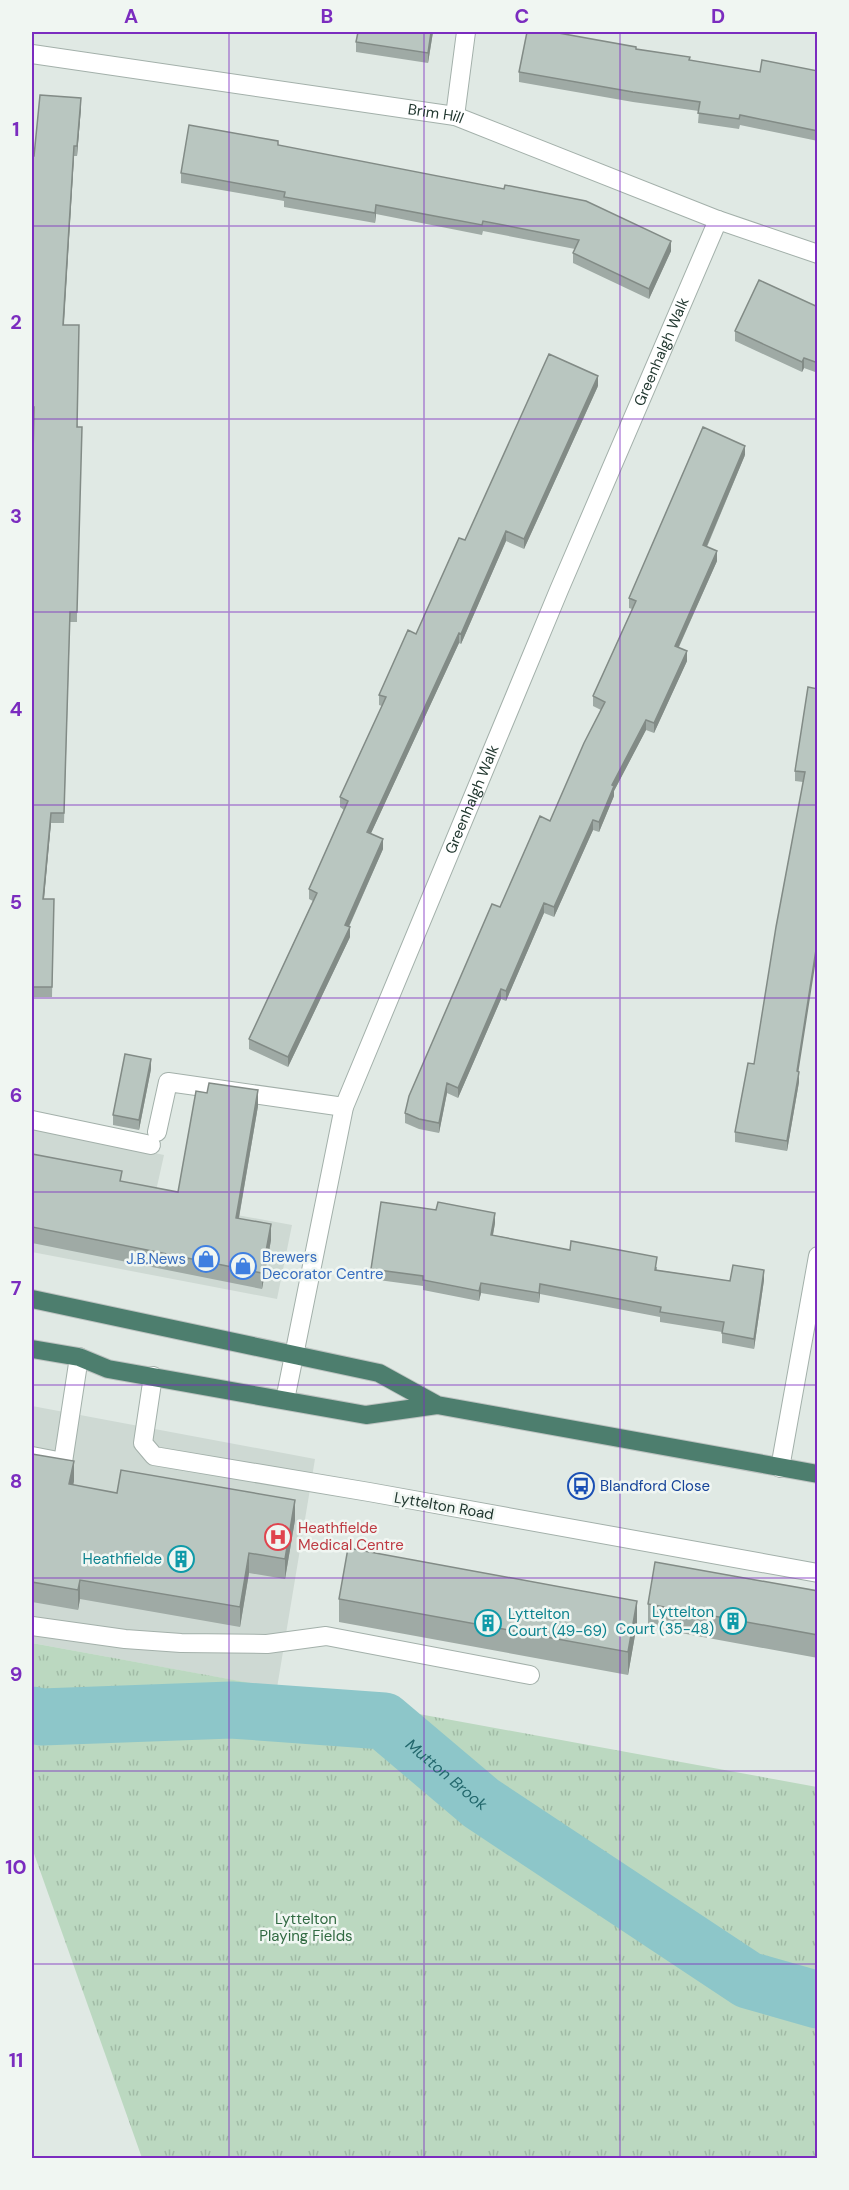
<svg xmlns="http://www.w3.org/2000/svg" width="849" height="2190" viewBox="0 0 849 2190" font-family="'DM Sans',sans-serif">
<defs>
<pattern id="park-tufts" width="24" height="20" patternUnits="userSpaceOnUse" patternTransform="scale(1.5)"><rect width="24" height="20" fill="#bbd8c0"/><path d="M3 7l-1-3M5 7V3M7 7l1-3M15 17l-1-3M17 17v-4M19 17l1-3" fill="none" stroke="#a0baa5"/></pattern>
</defs>
<rect width="100%" height="100%" fill="#e0e9e4"/>
<path fill="#ced9d3" d="M 32,1127 L 164,1155 L 154,1200 L 292,1225 L 277,1299 L 32,1252 Z
M 32,1406 L 315,1459 L 277,1688 L 32,1643 Z"/>
<path fill="url(#park-tufts)" d="M 32,1643 L 817,1787 L 817,2158 L 142,2158 L 32,1848 Z"/>
<g fill="none" stroke-linecap="round" stroke-linejoin="round">
<path stroke="#8dc6c9" stroke-width="57" id="s1" d="M 32,1715 L 42,1717 L 231,1710 L 384,1721 L 481,1803 L 748,1980 L 818,2000"/>
<defs>
<path id="service" d="M 153,1376 L 143,1443 L 154,1456 L 369,1492 L 818,1573
M 32,1456 L 63,1462 L 79,1357
M 32,1626 L 125,1639 L 181,1643 L 267,1644 L 326,1636 L 530,1675"/>
<g id="minor">
<path id="s2" d="M 32,54 L 455,116 L 718,220 L 818,254"/>
<path d="M 455,116 L 466,32"/>
<path d="M 32,1120 L 151,1145"/>
<path d="M 157,1132 L 168,1082 L 344,1107"/>
<path id="s3" d="M 285,1400 L 344,1107 L 559,590 L 718,220"/>
<path d="M 780,1468 L 818,1256"/>
</g>
<path id="trunk" d="M 32,1299 L 379,1373 L 437,1405
M 32,1349 L 79,1357 L 108,1369 L 366,1415 L 437,1405 L 818,1474"/>
</defs>
<use href="#service" stroke="#a3b0aa" stroke-width="20"/>
<use href="#minor" stroke="#a3b0aa" stroke-width="20"/>
<use href="#trunk" stroke="#bdc3c1" stroke-width="20"/>
<use href="#service" stroke="#fff" stroke-width="18"/>
<use href="#minor" stroke="#fff" stroke-width="18"/>
<use href="#trunk" stroke="#4d7e6e" stroke-width="18"/>
</g>
<path fill="#9faaa5" d="M 358,32 L 433,32 L 428,63 L 356,52 L 356,42 Z
M 636,49 L 690,61 L 760,72 L 818,71 L 818,141 L 740,125 L 739,129 L 698,123 L 699,111 L 633,102 L 519,82 L 519,72 Z
M 81,108 L 77,156 L 74,156 L 64,325 L 78,427 L 77,622 L 70,622 L 64,823 L 51,823 L 44,899 L 54,899 L 52,997 L 32,997 L 32,506 L 33,417 L 32,417 L 32,156 L 34,156 Z
M 278,145 L 671,251 L 649,299 L 573,263 L 573,253 L 575,249 L 483,231 L 482,235 L 376,214 L 375,223 L 284,207 L 284,201 L 181,183 L 181,173 Z
M 818,307 L 818,373 L 804,368 L 802,372 L 735,341 L 735,331 Z
M 598,386 L 524,549 L 506,541 L 461,644 L 459,643 L 371,833 L 383,849 L 349,927 L 350,937 L 288,1067 L 249,1049 L 249,1039 L 313,901 L 309,899 L 309,889 L 344,810 L 340,807 L 340,797 L 382,706 L 379,705 L 379,695 L 416,634 L 465,540 Z
M 745,455 L 707,547 L 717,561 L 679,647 L 687,661 L 654,733 L 646,730 L 614,791 L 614,796 L 599,832 L 593,830 L 554,917 L 544,913 L 506,1001 L 501,999 L 458,1098 L 447,1093 L 439,1133 L 419,1129 L 405,1123 L 405,1113 L 500,907 L 550,821 L 601,710 L 593,706 L 593,696 L 632,609 L 629,608 L 629,598 Z
M 808,687 L 798,1071 L 799,1082 L 787,1151 L 735,1142 L 735,1132 L 754,1064 L 803,782 L 795,781 L 795,771 Z
M 151,1069 L 139,1130 L 113,1125 L 113,1115 Z
M 258,1106 L 239,1218 L 271,1240 L 262,1289 L 32,1243 L 32,1154 L 122,1182 L 178,1192 Z
M 495,1223 L 493,1235 L 657,1267 L 657,1270 L 730,1281 L 764,1280 L 754,1349 L 722,1343 L 722,1332 L 660,1322 L 660,1317 L 540,1294 L 539,1303 L 481,1293 L 479,1301 L 423,1290 L 423,1286 L 371,1279 L 371,1269 Z
M 32,1454 L 74,1481 L 73,1485 L 117,1493 L 295,1520 L 285,1579 L 249,1573 L 240,1627 L 80,1599 L 78,1610 L 32,1602 Z
M 818,1591 L 818,1658 L 648,1627 L 648,1604 Z
M 339,1599 L 637,1624 L 628,1675 L 339,1622 Z"/>
<path fill="#828b86" d="M 431,32 L 433,32 L 428,63 L 428,53 Z
M 81,98 L 81,108 L 77,156 L 77,146 Z
M 74,146 L 74,156 L 63,335 L 63,325 Z
M 376,205 L 376,214 L 375,223 L 375,213 Z
M 671,241 L 671,251 L 649,299 L 649,289 Z
M 804,358 L 804,368 L 802,372 L 802,362 Z
M 598,376 L 598,386 L 524,549 L 524,539 Z
M 745,446 L 745,455 L 703,555 L 703,545 Z
M 506,531 L 506,541 L 461,644 L 461,634 Z
M 717,551 L 717,561 L 675,655 L 675,646 Z
M 459,633 L 459,643 L 367,842 L 367,832 Z
M 687,651 L 687,661 L 654,733 L 654,723 Z
M 646,720 L 646,730 L 614,791 L 614,796 L 599,832 L 599,822 L 612,785 Z
M 51,813 L 51,823 L 43,909 L 43,899 Z
M 593,820 L 593,830 L 554,917 L 554,907 Z
M 383,839 L 383,849 L 345,935 L 345,925 Z
M 544,903 L 544,913 L 506,1001 L 506,991 Z
M 350,927 L 350,937 L 288,1067 L 288,1057 Z
M 818,937 L 818,947 L 797,1081 L 797,1071 Z
M 501,989 L 501,999 L 458,1098 L 458,1088 Z
M 151,1059 L 151,1069 L 139,1130 L 139,1120 Z
M 799,1072 L 799,1082 L 787,1151 L 787,1141 Z
M 447,1083 L 447,1093 L 439,1133 L 439,1123 Z
M 258,1090 L 258,1106 L 236,1234 L 236,1218 Z
M 495,1213 L 495,1223 L 491,1245 L 491,1235 Z
M 271,1224 L 271,1240 L 262,1289 L 262,1273 Z
M 764,1270 L 764,1280 L 754,1349 L 754,1339 Z
M 481,1283 L 481,1293 L 479,1301 L 479,1291 Z
M 540,1284 L 540,1294 L 539,1303 L 539,1293 Z
M 74,1461 L 74,1481 L 69,1504 L 69,1484 Z
M 295,1500 L 295,1520 L 285,1579 L 285,1559 Z
M 249,1553 L 249,1573 L 240,1627 L 240,1607 Z
M 80,1580 L 80,1599 L 78,1610 L 78,1590 Z
M 637,1601 L 637,1624 L 628,1675 L 628,1652 Z"/>
<path fill="#b9c6c0" stroke="#828b86" stroke-width="1.5" d="M 358,32 L 431,32 L 428,53 L 356,42 Z
M 527,32 L 553,32 L 636,47 L 636,49 L 690,57 L 689,60 L 760,72 L 762,60 L 818,71 L 818,131 L 740,115 L 739,119 L 698,113 L 700,102 L 633,92 L 519,72 Z
M 40,95 L 81,98 L 77,146 L 74,146 L 63,325 L 79,325 L 77,427 L 82,427 L 77,612 L 70,612 L 64,813 L 51,813 L 43,899 L 54,899 L 52,987 L 32,987 L 32,506 L 34,407 L 32,407 L 32,156 L 34,156 Z
M 189,125 L 278,141 L 278,145 L 504,189 L 505,185 L 586,201 L 671,241 L 649,289 L 573,253 L 579,240 L 483,221 L 482,225 L 376,205 L 375,213 L 284,197 L 285,192 L 181,173 Z
M 759,280 L 818,307 L 818,363 L 804,358 L 802,362 L 735,331 Z
M 549,354 L 598,376 L 524,539 L 506,531 L 461,634 L 459,633 L 367,832 L 383,839 L 345,925 L 350,927 L 288,1057 L 249,1039 L 317,893 L 309,889 L 348,801 L 340,797 L 386,697 L 379,695 L 408,630 L 416,634 L 459,538 L 465,540 Z
M 703,427 L 745,446 L 703,545 L 717,551 L 675,646 L 687,651 L 654,723 L 646,720 L 612,785 L 614,786 L 599,822 L 593,820 L 554,907 L 544,903 L 506,991 L 501,989 L 458,1088 L 447,1083 L 439,1123 L 419,1119 L 405,1113 L 409,1096 L 492,904 L 500,907 L 540,816 L 550,821 L 584,743 L 605,702 L 593,696 L 636,601 L 629,598 Z
M 808,687 L 818,689 L 818,937 L 797,1071 L 799,1072 L 787,1141 L 735,1132 L 748,1063 L 754,1064 L 776,927 L 805,772 L 795,771 Z
M 125,1054 L 151,1059 L 139,1120 L 113,1115 Z
M 209,1083 L 258,1090 L 236,1218 L 271,1224 L 262,1273 L 32,1227 L 32,1154 L 122,1171 L 120,1181 L 178,1192 L 196,1091 L 207,1093 Z
M 381,1202 L 436,1210 L 438,1202 L 495,1213 L 491,1235 L 570,1250 L 571,1241 L 657,1257 L 655,1270 L 730,1281 L 733,1265 L 764,1270 L 754,1339 L 722,1333 L 724,1322 L 660,1312 L 661,1307 L 540,1284 L 539,1293 L 481,1283 L 479,1291 L 423,1280 L 423,1276 L 371,1269 Z
M 32,1454 L 74,1461 L 69,1484 L 117,1493 L 121,1470 L 295,1500 L 285,1559 L 249,1553 L 240,1607 L 80,1580 L 78,1590 L 32,1582 Z
M 348,1548 L 637,1601 L 628,1652 L 339,1599 Z
M 655,1562 L 818,1591 L 818,1635 L 648,1604 Z"/>
<path fill="none" stroke="#7b2cbf" stroke-width="1.5" stroke-opacity="0.55" d="M 229,32 L 229,2158M 424,32 L 424,2158M 620,32 L 620,2158M 32,226 L 818,226M 32,419 L 818,419M 32,612 L 818,612M 32,805 L 818,805M 32,998 L 818,998M 32,1192 L 818,1192M 32,1385 L 818,1385M 32,1578 L 818,1578M 32,1771 L 818,1771M 32,1964 L 818,1964"/>
<defs>
<symbol id="shop-ring" viewBox="-11 -11 22 22"><circle r="9.5" fill="#f0f6f2" stroke="#3f7fe0" stroke-width="1.5"/><path d="M-5-2.5h2.3a2.7 3.5 0 0 1 5.4 0H5L5.5 6h-11ZM-1.5-2.5h3a1.5 2.3 0 0 0-3 0Z" fill="#3f7fe0"/></symbol>
<symbol id="bus-ring" viewBox="-11 -11 22 22"><circle r="9.5" fill="#f0f6f2" stroke="#1a4fb4" stroke-width="1.5"/><path d="M-5-6H5V4H4V6H2V4H-2V6H-4V4H-5ZM-3.5-4V0h7V-4ZM-3.5 1.2v1.5H-2V1.2ZM2 1.2v1.5H3.5V1.2Z" fill="#1a4fb4"/></symbol>
<symbol id="hospital-ring" viewBox="-11 -11 22 22"><circle r="9.5" fill="#f0f6f2" stroke="#e0444e" stroke-width="1.5"/><path d="M-5-5h3v3.5h4V-5h3V5h-3V1.5h-4V5h-3Z" fill="#e0444e"/></symbol>
<symbol id="building-ring" viewBox="-11 -11 22 22"><circle r="9.5" fill="#f0f6f2" stroke="#0f9aa8" stroke-width="1.5"/><path d="M-4-6H4V6H1V3H-1V6H-4ZM-2.5-4.3h1.7v1.8h-1.7ZM.8-4.3h1.7v1.8H.8ZM-2.5-1h1.7V.8h-1.7ZM.8-1h1.7V.8H.8Z" fill="#0f9aa8"/></symbol>
</defs>
<g fill-rule="evenodd">
<use href="#shop-ring" x="191" y="1244" width="30" height="30"/>
<use href="#shop-ring" x="228" y="1251" width="30" height="30"/>
<use href="#bus-ring" x="566" y="1471" width="30" height="30"/>
<use href="#hospital-ring" x="263" y="1522" width="30" height="30"/>
<use href="#building-ring" x="166" y="1544" width="30" height="30"/>
<use href="#building-ring" x="718" y="1606" width="30" height="30"/>
<use href="#building-ring" x="473" y="1608" width="30" height="30"/>
</g>
<g text-anchor="middle" stroke-width="5" stroke-linejoin="round" paint-order="stroke">
<g font-size="15" fill="#223830" stroke="#f0f6f2">
<text dy="5" stroke="none"><textPath href="#s2" startOffset="408">Brim Hill</textPath></text>
<text dy="5" stroke="none"><textPath href="#s3" startOffset="1118">Greenhalgh Walk</textPath></text>
<text dy="5" stroke="none"><textPath href="#s3" startOffset="632">Greenhalgh Walk</textPath></text>
<text transform="translate(444 1506) rotate(10)" y="5">Lyttelton Road</text>
</g>
<g font-size="15" fill="#366cbe" stroke="#f0f6f2" text-anchor="start">
<text x="262" y="1262">Brewers<tspan x="262" dy="17">Decorator Centre</tspan></text>
<text x="186" y="1264" text-anchor="end">J.B.News</text>
</g>
<g font-size="15" fill="#164399" stroke="#f0f6f2" text-anchor="start">
<text x="600" y="1491">Blandford Close</text>
</g>
<g font-size="15" fill="#be3a42" stroke="#f0f6f2" text-anchor="start">
<text x="298" y="1533">Heathfielde<tspan x="298" dy="17">Medical Centre</tspan></text>
</g>
<g font-size="15" fill="#0d838f" stroke="#f0f6f2" text-anchor="end">
<text x="162" y="1564">Heathfielde</text>
<text x="714" y="1617">Lyttelton<tspan x="714" dy="17">Court (35-48)</tspan></text>
<text x="508" y="1619" text-anchor="start">Lyttelton<tspan x="508" dy="17">Court (49-69)</tspan></text>
</g>
<g font-size="15" fill="#316a42" stroke="#f0f6f2">
<text x="306" y="1924">Lyttelton<tspan x="306" dy="17">Playing Fields</tspan></text>
</g>
<g font-size="16" font-style="italic" fill="#23686d" stroke="#f0f6f2">
<text dy="6" stroke="none"><textPath href="#s1" startOffset="435">Mutton Brook</textPath></text>
</g>
</g>
<rect width="849" height="2190" fill="none" stroke="#f0f6f2" stroke-width="66"/>
<rect x="33" y="33" width="783" height="2124" fill="none" stroke="#7b2cbf" stroke-width="2"/>
<g font-size="20" text-anchor="middle" font-weight="bold" fill="#7b2cbf">
<text x="131" y="23">A</text>
<text x="327" y="23">B</text>
<text x="522" y="23">C</text>
<text x="718" y="23">D</text>
<text x="16" y="136">1</text>
<text x="16" y="329">2</text>
<text x="16" y="523">3</text>
<text x="16" y="716">4</text>
<text x="16" y="909">5</text>
<text x="16" y="1102">6</text>
<text x="16" y="1295">7</text>
<text x="16" y="1488">8</text>
<text x="16" y="1681">9</text>
<text x="16" y="1874">10</text>
<text x="16" y="2067">11</text>
</g>
</svg>
